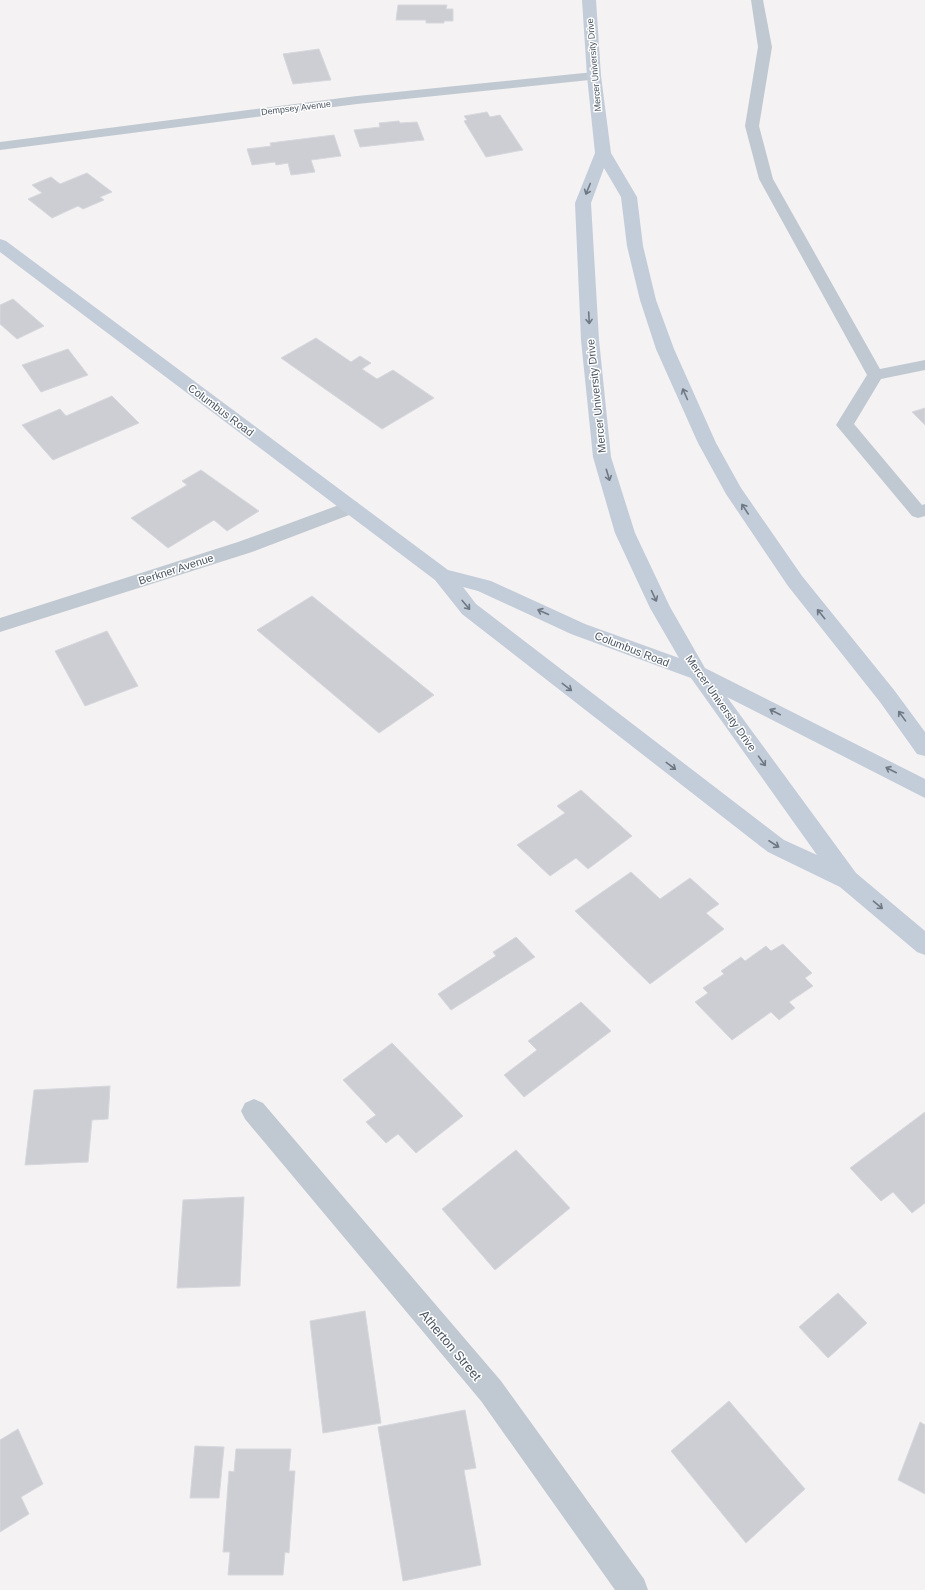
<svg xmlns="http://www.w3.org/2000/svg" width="925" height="1590" viewBox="0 0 925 1590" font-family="Arial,sans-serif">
<rect width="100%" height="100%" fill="#f4f2f2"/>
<path fill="#ccced4" stroke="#d6d8dd" d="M 398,5 L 447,5 L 446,9 L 453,9 L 453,21 L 444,21 L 444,23 L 426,23 L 426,20 L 396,20 Z
M 319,49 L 331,80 L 293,84 L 283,54 Z
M 487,112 L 490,117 L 500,115 L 523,150 L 486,157 L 464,121 L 467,120 L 464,116 Z
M 399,121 L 400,123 L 417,122 L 424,140 L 360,147 L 354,130 L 380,127 L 379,123 Z
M 334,135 L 341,156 L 311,160 L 315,172 L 291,175 L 288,163 L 276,165 L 275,162 L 252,165 L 247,149 L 271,146 L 270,143 Z
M 87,173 L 112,192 L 100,197 L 104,200 L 83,209 L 78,206 L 52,218 L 28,199 L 42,193 L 32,185 L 51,177 L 60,184 Z
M 13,299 L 44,326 L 17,339 L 0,324 L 0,305 Z
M 316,338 L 351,362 L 360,356 L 371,363 L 362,369 L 377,379 L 393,370 L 434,398 L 382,429 L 281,358 Z
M 68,349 L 88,375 L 41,392 L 22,365 Z
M 112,396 L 139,423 L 53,460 L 22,425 L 60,409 L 66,416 Z
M 925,408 L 925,425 L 912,412 Z
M 201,470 L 259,511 L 227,531 L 214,520 L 168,548 L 131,518 L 187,485 L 182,481 Z
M 312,596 L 434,695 L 379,733 L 257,630 Z
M 107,631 L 138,686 L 85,706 L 55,651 Z
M 581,790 L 632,836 L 588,869 L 576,858 L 550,876 L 517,845 L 565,813 L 557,806 Z
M 631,872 L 660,899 L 690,878 L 719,904 L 706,913 L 724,929 L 650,984 L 575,911 Z
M 516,937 L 535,957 L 451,1010 L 438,994 L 496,956 L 493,952 Z
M 783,944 L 812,973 L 805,978 L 813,986 L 789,1002 L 795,1008 L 779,1020 L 771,1012 L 732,1040 L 695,1002 L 708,993 L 703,988 L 724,974 L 721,971 L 741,957 L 745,961 L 766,946 L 771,951 Z
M 581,1002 L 611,1031 L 524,1097 L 504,1075 L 537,1050 L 528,1041 Z
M 392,1043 L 463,1116 L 416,1153 L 398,1134 L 386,1143 L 366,1122 L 376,1115 L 343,1080 Z
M 110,1086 L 108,1119 L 92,1120 L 88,1162 L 25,1165 L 34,1090 Z
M 925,1112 L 925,1203 L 912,1213 L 893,1192 L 881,1201 L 850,1168 Z
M 516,1150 L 570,1208 L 495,1270 L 442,1209 Z
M 244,1197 L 240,1286 L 177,1288 L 183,1200 Z
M 838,1293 L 867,1323 L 828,1358 L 799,1327 Z
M 365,1311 L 381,1423 L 323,1433 L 310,1321 Z
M 729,1401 L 805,1489 L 746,1543 L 671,1451 Z
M 465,1410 L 476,1468 L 464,1470 L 481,1565 L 403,1581 L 378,1427 Z
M 920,1422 L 925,1425 L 925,1494 L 898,1480 Z
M 18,1429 L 43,1484 L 21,1497 L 29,1514 L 0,1532 L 0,1440 Z
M 195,1446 L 224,1447 L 219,1498 L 190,1498 Z
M 236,1449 L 291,1449 L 289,1471 L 295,1471 L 289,1553 L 285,1552 L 283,1575 L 228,1575 L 230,1552 L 223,1552 L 229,1471 L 234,1472 Z"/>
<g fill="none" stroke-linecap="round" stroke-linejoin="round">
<path fill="#c0c9d1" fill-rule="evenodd" d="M 751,0 L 763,0 L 772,47 L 759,126 L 773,179 L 880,369 L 925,360 L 925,370 L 881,379 L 854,424 L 922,505 L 925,504 L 925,516 L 918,518 L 912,516 L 836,425 L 867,375 L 759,179 L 745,126 L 758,47 Z"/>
<path fill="#c0c9d1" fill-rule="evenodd" d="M 594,72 L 599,73 L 601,76 L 599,79 L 357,104 L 0,150 L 0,142 L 357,96 Z
M 350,501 L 357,502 L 359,507 L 357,512 L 252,552 L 0,632 L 0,618 L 238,542 Z
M 254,1099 L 263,1103 L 501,1381 L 644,1579 L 648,1590 L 615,1590 L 481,1401 L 245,1119 L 241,1111 L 245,1103 Z"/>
<path fill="#c3ccd9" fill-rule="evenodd" d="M 582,0 L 596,0 L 601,76 L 611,153 L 637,197 L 643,246 L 656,300 L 674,349 L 716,443 L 741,488 L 802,576 L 894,690 L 925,732 L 925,756 L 917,754 L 880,702 L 788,586 L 726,494 L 698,443 L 656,349 L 640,300 L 627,246 L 621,197 L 604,168 L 591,203 L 599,340 L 611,457 L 635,533 L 670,607 L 705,668 L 925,779 L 925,798 L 727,697 L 856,873 L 925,931 L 925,955 L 917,952 L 840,887 L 768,852 L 462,614 L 435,580 L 0,252 L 0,239 L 6,241 L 448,570 L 491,581 L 585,624 L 679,658 L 650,608 L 615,533 L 593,457 L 581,340 L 575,203 L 595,153 L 587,76 ZM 463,587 L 478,591 L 571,634 L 691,678 L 817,855 L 784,840 L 476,604 Z"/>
</g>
<defs><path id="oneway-shaft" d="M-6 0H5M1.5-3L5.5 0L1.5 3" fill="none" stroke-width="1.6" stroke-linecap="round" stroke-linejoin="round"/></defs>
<g stroke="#6e7884">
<use href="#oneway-shaft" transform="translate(588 189) rotate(112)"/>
<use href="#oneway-shaft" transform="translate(589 318) rotate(87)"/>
<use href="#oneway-shaft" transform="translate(685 394) rotate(-114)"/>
<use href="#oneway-shaft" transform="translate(608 475) rotate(73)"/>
<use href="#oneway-shaft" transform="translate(745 509) rotate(-123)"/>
<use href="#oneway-shaft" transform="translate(654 596) rotate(65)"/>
<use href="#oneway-shaft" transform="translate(466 605) rotate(50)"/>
<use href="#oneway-shaft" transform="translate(543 612) rotate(-156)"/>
<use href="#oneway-shaft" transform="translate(821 614) rotate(-129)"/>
<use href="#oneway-shaft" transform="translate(567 687) rotate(38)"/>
<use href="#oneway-shaft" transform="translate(775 712) rotate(-153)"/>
<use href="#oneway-shaft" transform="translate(902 716) rotate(-126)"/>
<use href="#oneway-shaft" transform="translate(762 761) rotate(54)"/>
<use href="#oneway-shaft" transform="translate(671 766) rotate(37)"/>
<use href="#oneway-shaft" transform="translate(891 770) rotate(-153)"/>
<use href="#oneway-shaft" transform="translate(774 844) rotate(33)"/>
<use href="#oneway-shaft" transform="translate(878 905) rotate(40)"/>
</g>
<g text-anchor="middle" stroke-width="3" stroke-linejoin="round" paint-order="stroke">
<g font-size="9" fill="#495460" stroke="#fff">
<text transform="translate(594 65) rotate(-95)" y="3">Mercer University Drive</text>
<text transform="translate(296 108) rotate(-7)" y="3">Dempsey Avenue</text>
</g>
<g font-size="11" fill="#495460" stroke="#fff">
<text transform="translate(596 396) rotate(-96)" y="4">Mercer University Drive</text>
<text transform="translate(221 410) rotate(37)" y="4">Columbus Road</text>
<text transform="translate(176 569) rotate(-18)" y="4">Berkner Avenue</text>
<text transform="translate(632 649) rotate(21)" y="4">Columbus Road</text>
<text transform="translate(721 703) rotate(55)" y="4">Mercer University Drive</text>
</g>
<g font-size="13" fill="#495460" stroke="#fff">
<text transform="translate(451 1345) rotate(50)" y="5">Atherton Street</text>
</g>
</g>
</svg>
